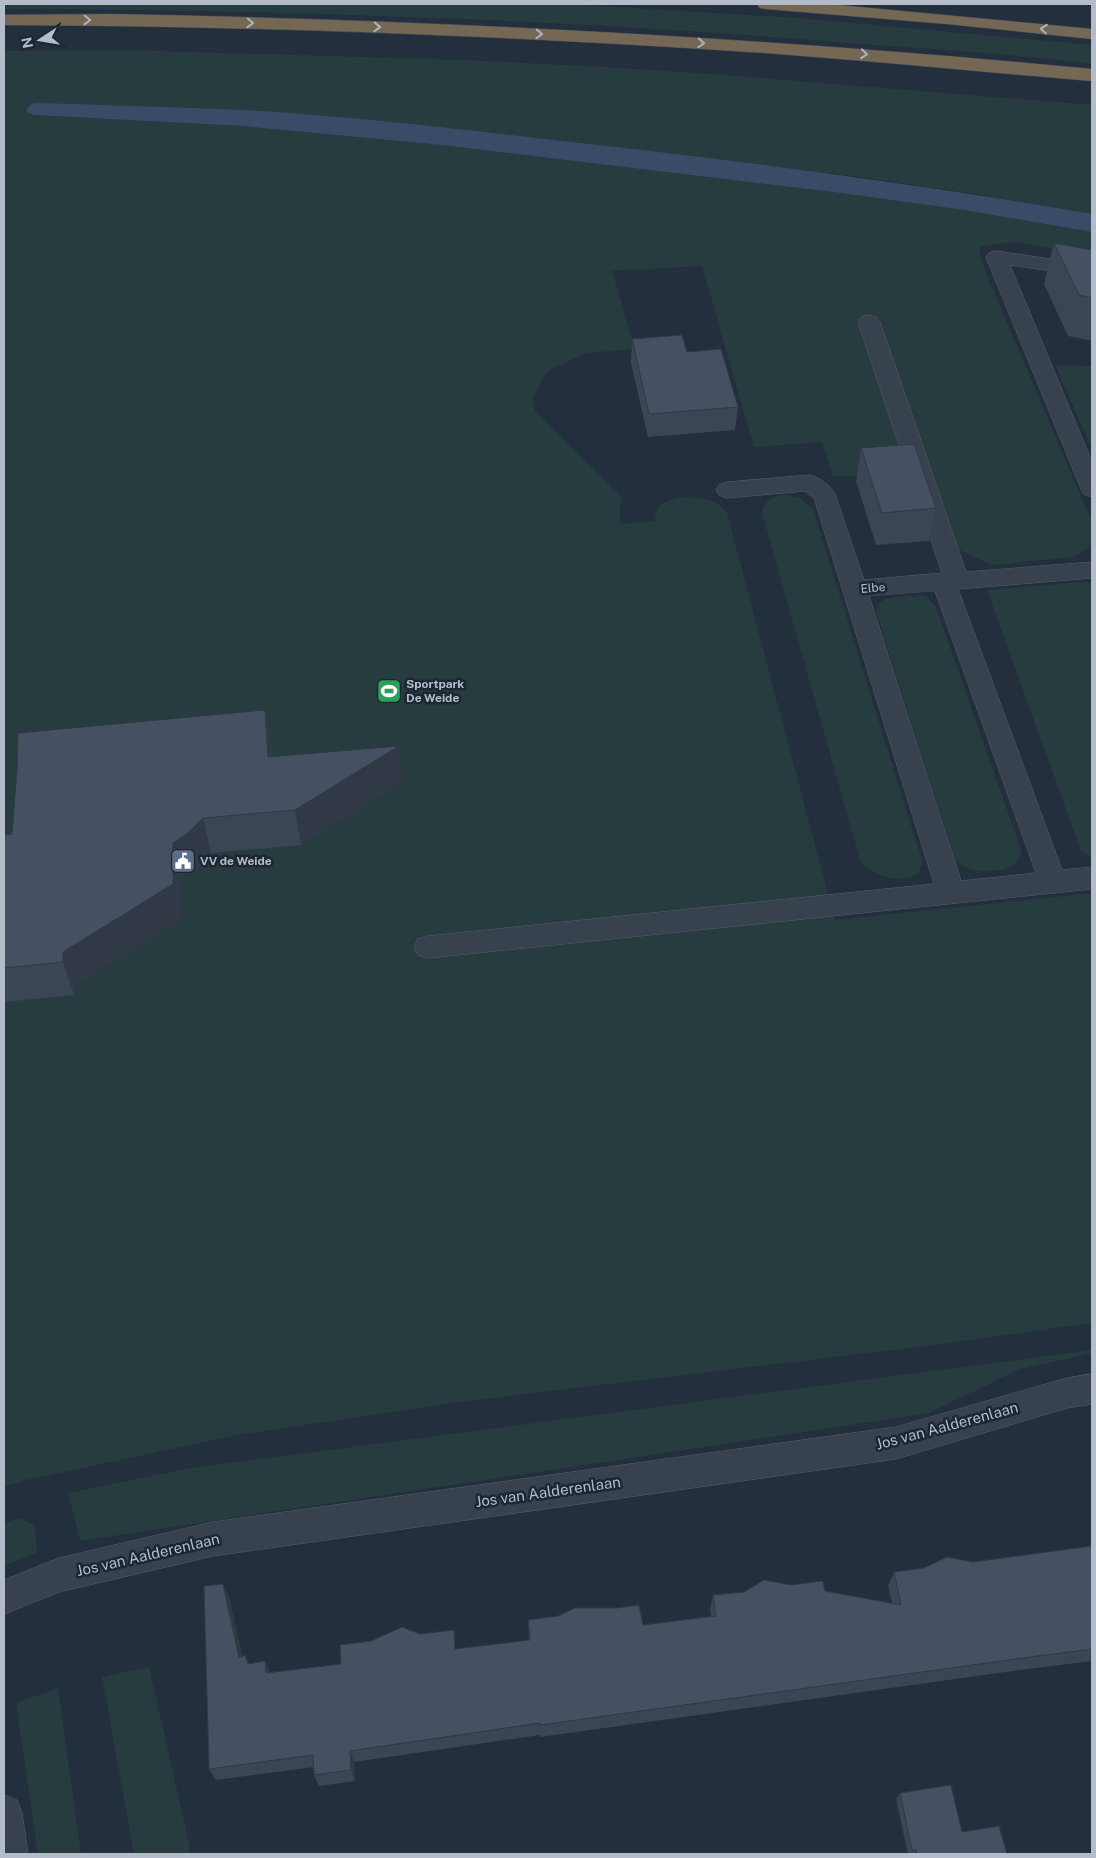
<svg xmlns="http://www.w3.org/2000/svg" width="1096" height="1858" viewBox="0 0 1096 1858" font-family="'Public Sans',sans-serif">
<rect width="100%" height="100%" fill="#242f3e"/>
<path fill="#263c3f" d="M 4,4 L 567,4 L 799,18 L 1092,45 L 1092,64 C 1004,53 914,48 825,41 C 552,19 278,10 4,9 Z
M 121,50 L 465,60 L 605,67 L 725,75 L 1092,105 L 1092,214 L 976,194 L 846,175 L 376,121 L 247,111 L 37,103 L 34,115 L 242,126 L 442,145 L 841,193 L 964,210 L 1092,232 L 1092,256 L 1014,242 L 981,246 L 980,255 L 988,278 L 1092,522 L 1092,542 L 1086,550 L 1072,557 L 992,565 L 955,548 L 929,470 L 833,477 L 822,442 L 754,447 L 702,266 L 612,271 L 635,349 L 587,353 L 551,369 L 544,377 L 532,400 L 535,411 L 623,498 L 620,505 L 620,524 L 655,521 C 652,490 714,491 727,513 L 835,920 L 1092,893 L 1092,1323 L 926,1346 L 459,1402 L 237,1435 L 26,1480 L 4,1487 L 4,51 Z
M 1055,365 L 1092,366 L 1092,449 Z
M 784,495 L 800,498 L 813,509 L 922,861 C 921,890 871,879 860,860 L 762,513 C 764,500 772,497 784,495 Z
M 1082,582 L 1092,583 L 1092,858 L 1081,851 L 987,590 Z
M 921,595 L 927,597 L 936,607 L 1021,850 L 1021,855 C 1018,859 1016,863 1011,866 C 996,874 965,874 955,859 L 876,612 L 879,603 L 887,598 Z
M 1092,1350 L 1092,1353 L 1020,1369 L 929,1413 L 80,1541 L 68,1493 L 191,1468 Z
M 19,1518 L 35,1526 L 37,1553 L 4,1566 L 4,1524 Z
M 149,1667 L 189,1843 L 189,1854 L 134,1854 L 102,1677 Z
M 58,1688 L 81,1854 L 38,1854 L 16,1703 Z"/>
<path fill="#394c67" d="M 37,103 C 106,105 175,107 245,110 C 360,117 475,131 590,144 C 758,163 925,185 1092,214 L 1092,232 L 964,210 L 841,193 L 442,145 L 242,126 L 34,115 L 27,112 L 27,109 L 31,104 Z"/>
<g fill="none" stroke-linecap="round" stroke-linejoin="round">
<defs>
<path id="minor" d="M 996,251 L 1092,265 L 1092,277 L 1010,265 L 1092,462 L 1092,497 L 1084,494 L 1081,489 L 986,257 L 989,253 Z
M 869,315 L 876,317 L 880,322 L 966,572 L 1092,562 L 1092,578 L 958,589 L 1062,870 L 1092,867 L 1092,889 L 428,958 L 418,955 L 414,947 L 418,939 L 428,936 L 934,884 L 814,498 L 805,491 L 727,498 L 719,495 L 716,490 L 719,485 L 727,482 L 810,475 C 820,478 830,485 835,494 L 864,580 L 942,573 L 858,322 L 862,317 ZM 935,591 L 1036,873 L 961,881 L 869,596 Z
M 1092,1374 L 1092,1404 L 1067,1408 L 896,1459 L 213,1556 L 59,1592 L 4,1614 L 4,1580 L 59,1558 L 213,1522 L 896,1427 L 1067,1378 Z
M 4,1795 L 17,1800 L 22,1813 L 28,1854 L 4,1854 Z"/>
<path id="highway" d="M 757,4 L 828,4 L 1092,29 L 1092,39 L 947,24 L 766,9 L 760,8 Z
M 111,14 C 438,20 766,38 1092,69 L 1092,81 C 983,72 874,61 765,53 C 511,36 258,26 4,25 L 4,15 Z"/>
</defs>
<use href="#minor" stroke="#565f6c" stroke-width="1"/>
<use href="#highway" stroke="#434c59" stroke-width="1"/>
<use href="#minor" fill="#38414e" fill-rule="evenodd"/>
<use href="#highway" fill="#746855" fill-rule="evenodd"/>
</g>
<path fill="#3b4654" d="M 1054,243 L 1092,250 L 1092,341 L 1068,336 L 1044,284 Z
M 632,339 L 687,352 L 738,407 L 735,430 L 648,437 L 631,363 Z
M 861,448 L 936,508 L 929,541 L 876,545 L 856,481 Z
M 265,710 L 272,746 L 272,757 L 402,781 L 301,845 L 211,853 L 196,868 L 182,877 L 182,918 L 74,986 L 74,995 L 4,1002 L 4,835 L 12,834 Z
M 1092,1546 L 1092,1661 L 1020,1670 L 540,1737 L 540,1735 L 354,1762 L 355,1781 L 319,1786 L 314,1775 L 314,1767 L 216,1780 L 209,1769 L 229,1597 L 242,1656 L 245,1655 L 249,1664 L 270,1673 L 529,1640 L 528,1620 L 643,1625 L 711,1616 L 710,1609 L 713,1595 L 825,1591 L 892,1603 L 888,1586 L 894,1572 Z
M 900,1793 L 962,1832 L 1007,1854 L 908,1854 L 896,1799 Z"/>
<path fill="#303945" d="M 265,710 L 272,746 L 274,792 L 268,757 Z
M 399,746 L 402,781 L 301,845 L 295,810 Z
M 203,818 L 211,853 L 196,868 L 182,877 L 182,918 L 74,986 L 74,995 L 63,962 L 63,952 L 173,843 Z
M 223,1584 L 229,1597 L 245,1670 L 239,1658 Z
M 265,1661 L 271,1674 L 266,1673 Z
M 350,1751 L 354,1762 L 355,1781 L 351,1770 Z"/>
<path fill="#455162" stroke="#303945" d="M 1054,243 L 1092,250 L 1092,298 L 1079,295 Z
M 682,335 L 687,352 L 721,349 L 738,407 L 649,414 L 632,339 Z
M 914,444 L 936,508 L 882,513 L 861,448 Z
M 265,710 L 268,757 L 399,746 L 295,810 L 203,818 L 188,833 L 173,843 L 173,884 L 63,952 L 63,962 L 4,968 L 4,835 L 12,834 L 17,770 L 18,733 Z
M 1092,1546 L 1092,1649 L 1030,1657 L 540,1725 L 540,1723 L 350,1751 L 351,1770 L 314,1775 L 313,1755 L 209,1769 L 204,1586 L 223,1584 L 239,1658 L 245,1655 L 248,1664 L 265,1661 L 266,1673 L 341,1664 L 340,1645 L 371,1641 L 402,1627 L 420,1634 L 454,1630 L 455,1649 L 530,1640 L 528,1620 L 558,1616 L 575,1608 L 617,1608 L 639,1605 L 643,1625 L 716,1616 L 713,1595 L 744,1592 L 764,1580 L 791,1585 L 823,1581 L 825,1591 L 901,1605 L 894,1572 L 924,1568 L 947,1557 L 973,1562 Z
M 951,1785 L 962,1832 L 999,1826 L 1007,1854 L 917,1854 L 916,1849 L 912,1850 L 900,1793 Z"/>
<defs><path id="oneway-chevron" d="M-2-3.5L2.5 0L-2 3.5" fill="none" stroke-width="1.6" stroke-linecap="round" stroke-linejoin="round" transform="scale(1.25)"/></defs>
<g stroke="#aeb4bd">
<use href="#oneway-chevron" transform="translate(87 20) rotate(1)"/>
<use href="#oneway-chevron" transform="translate(250 23) rotate(2)"/>
<use href="#oneway-chevron" transform="translate(377 27) rotate(2)"/>
<use href="#oneway-chevron" transform="translate(1044 29) rotate(-174)"/>
<use href="#oneway-chevron" transform="translate(539 34) rotate(2)"/>
<use href="#oneway-chevron" transform="translate(701 43) rotate(3)"/>
<use href="#oneway-chevron" transform="translate(864 54) rotate(5)"/>
</g>
<defs>
<symbol id="stadium-square" viewBox="-11 -11 22 22"><rect x="-9" y="-9" width="18" height="18" rx="4" fill="#2e9e5b" stroke="#1d2633"/><path d="M0-5a6.5 5 0 1 0 0 10a6.5 5 0 1 0 0-10ZM-3.5-1.8h7v3.6h-7Z" fill="#fff"/></symbol>
<symbol id="civic-square" viewBox="-11 -11 22 22"><rect x="-9" y="-9" width="18" height="18" rx="4" fill="#5c6f8a" stroke="#1d2633"/><path d="M-.6-6.5H3V-4.5H.6V-3L4-1V1h2V6H-6V1h2V-1L-.6-3ZM-1.2 2.5V6h2.4V2.5Z" fill="#fff"/></symbol>
</defs>
<g fill-rule="evenodd">
<use href="#stadium-square" x="375" y="677" width="28" height="28"/>
<use href="#civic-square" x="169" y="847" width="28" height="28"/>
</g>
<g text-anchor="middle" stroke-width="5" stroke-linejoin="round" paint-order="stroke">
<g font-size="12" fill="#b4bcc9" stroke="#1d2633">
<text transform="translate(873 588) rotate(-5)" y="4">Elbe</text>
</g>
<g font-size="12" font-weight="bold" fill="#b4bcc9" stroke="#1d2633" text-anchor="start">
<text x="406" y="688">Sportpark<tspan x="406" dy="14">De Weide</tspan></text>
<text x="200" y="865">VV de Weide</text>
</g>
<g font-size="15" fill="#b4bcc9" stroke="#1d2633">
<text transform="translate(947 1426) rotate(-15)" y="5">Jos van Aalderenlaan</text>
<text transform="translate(548 1492) rotate(-8)" y="5">Jos van Aalderenlaan</text>
<text transform="translate(148 1555) rotate(-13)" y="5">Jos van Aalderenlaan</text>
</g>
</g>
<rect width="1096" height="1858" fill="none" stroke="#b4bcc9" stroke-width="10"/>
<g transform="translate(40 40) rotate(258)" stroke="#1d2633" stroke-width="4" paint-order="stroke">
<path d="M0-4L9 19L0 12L-9 19Z" fill="#b4bcc9"/>
<text y="-8" font-size="14" font-weight="bold" text-anchor="middle" fill="#b4bcc9">N</text>
</g>
</svg>
